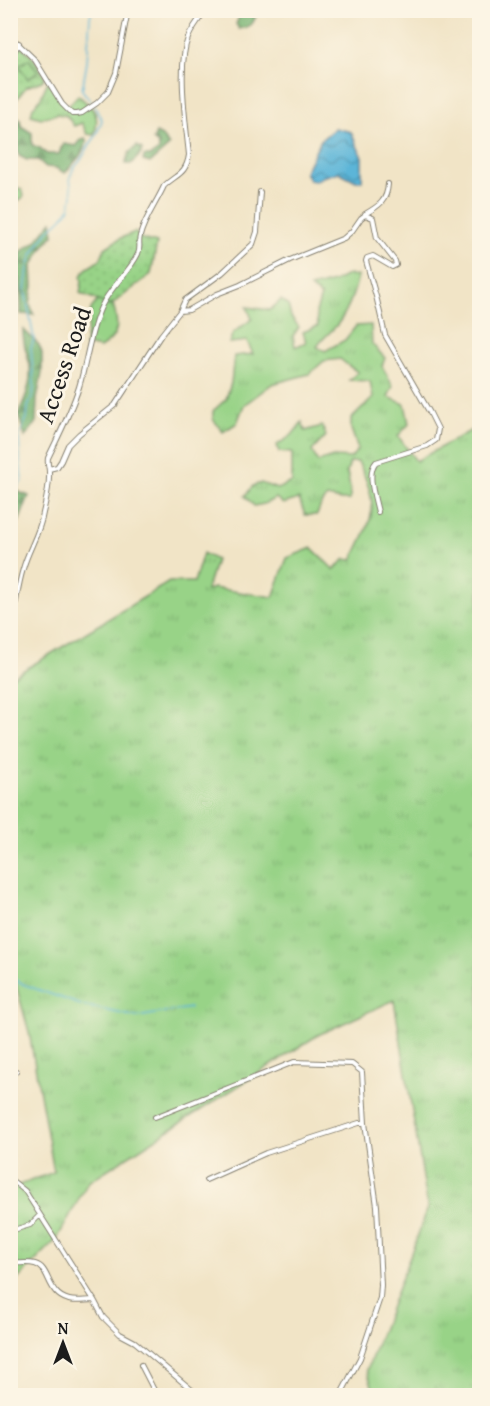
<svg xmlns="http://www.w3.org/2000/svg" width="490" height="1406" viewBox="0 0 490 1406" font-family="'Gentium Book Plus',serif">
<defs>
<pattern id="grass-tufts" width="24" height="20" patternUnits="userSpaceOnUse" patternTransform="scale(1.5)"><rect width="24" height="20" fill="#98d387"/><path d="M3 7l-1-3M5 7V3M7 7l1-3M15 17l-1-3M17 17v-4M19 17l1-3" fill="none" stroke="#82b574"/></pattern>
<pattern id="forest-firs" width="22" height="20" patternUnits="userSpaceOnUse" patternTransform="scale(1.5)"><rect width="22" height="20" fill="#7ab574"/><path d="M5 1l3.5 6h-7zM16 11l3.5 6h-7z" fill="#63925e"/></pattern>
<pattern id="park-dots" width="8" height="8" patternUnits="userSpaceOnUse" patternTransform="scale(1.5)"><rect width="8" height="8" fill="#98d387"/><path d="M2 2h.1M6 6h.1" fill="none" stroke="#82b574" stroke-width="1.8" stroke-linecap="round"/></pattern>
<pattern id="water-waves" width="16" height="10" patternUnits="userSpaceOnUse" patternTransform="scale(1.5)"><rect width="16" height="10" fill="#5bb5d8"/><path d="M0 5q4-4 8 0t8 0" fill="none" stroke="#4a92ae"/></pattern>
</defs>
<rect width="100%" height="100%" fill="#fcf5e5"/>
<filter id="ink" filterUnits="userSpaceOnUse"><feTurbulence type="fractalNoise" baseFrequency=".0167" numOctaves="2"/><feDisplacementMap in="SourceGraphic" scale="12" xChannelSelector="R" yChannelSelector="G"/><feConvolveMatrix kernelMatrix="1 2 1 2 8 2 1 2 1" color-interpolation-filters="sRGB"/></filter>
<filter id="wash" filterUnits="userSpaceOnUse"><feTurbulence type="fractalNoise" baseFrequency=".008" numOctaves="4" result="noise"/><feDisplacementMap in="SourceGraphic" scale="24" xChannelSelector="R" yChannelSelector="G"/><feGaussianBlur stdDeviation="1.35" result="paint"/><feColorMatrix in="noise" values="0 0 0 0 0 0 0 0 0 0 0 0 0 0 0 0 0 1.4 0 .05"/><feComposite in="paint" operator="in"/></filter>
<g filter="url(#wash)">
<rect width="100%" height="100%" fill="#f1e4c6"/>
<path fill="url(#grass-tufts)" stroke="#5a7852" stroke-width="1.5" d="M 48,81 L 66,108 L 78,95 C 94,109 101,114 94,135 L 87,134 L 82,123 L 74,126 L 67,116 L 57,114 L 41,118 L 31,115 L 33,107 L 40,99 Z
M 11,181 L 16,187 L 22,190 L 24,196 C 20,201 16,202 11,202 Z
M 347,275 L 358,276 C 354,294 348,311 337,325 C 330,333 322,338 317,347 L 325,351 L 345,340 L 356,326 L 371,325 L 372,344 L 385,358 L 382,366 L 393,386 L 388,397 L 405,404 L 409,424 L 398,436 L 416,461 L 479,426 L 479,1395 L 375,1395 L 367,1370 L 428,1208 L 394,1000 L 318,1035 L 88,1182 L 57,1239 L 11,1286 L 11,1188 L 54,1172 L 29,1032 L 11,967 L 11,678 L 169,582 L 194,582 L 203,553 L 216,560 L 206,591 L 213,588 L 273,597 L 287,558 L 312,548 L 334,570 L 345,559 L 352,560 C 373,517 381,507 358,462 L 350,462 L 347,472 L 350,488 L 350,500 L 341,500 L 327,497 L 322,502 L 317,515 L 305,515 L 299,499 L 283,504 L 276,498 L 264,504 L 254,506 L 245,496 L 253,486 L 261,483 L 277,489 L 292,482 L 292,453 L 279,452 L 277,445 L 292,435 L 302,422 L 305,431 L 322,426 L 326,436 L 312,451 L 318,462 L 333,457 L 351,458 L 358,449 L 351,429 L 351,419 L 373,398 L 370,381 L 349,380 L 358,372 L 350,367 L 340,359 L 324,361 L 309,374 L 272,384 L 244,405 L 237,423 L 223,432 L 213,419 L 213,411 L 226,399 L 231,383 L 234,356 L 253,354 L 247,341 L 229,343 L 233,333 L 252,319 L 247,307 L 270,310 L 281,300 L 288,305 L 291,317 L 299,327 L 293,336 L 295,347 L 306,342 L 303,332 L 318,326 L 316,312 L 321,296 L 310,288 L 334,282 Z
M 98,300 L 110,306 L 113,304 C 119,325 120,336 100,348 L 85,345 L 91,309 Z"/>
<path fill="url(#forest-firs)" stroke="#4b6848" stroke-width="1.5" d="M 255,11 L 257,13 C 253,25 251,27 239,29 L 236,24 L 240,15 L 248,13 L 252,16 Z
M 10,110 L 20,119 L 21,126 L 32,133 L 32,145 L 40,148 L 47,154 L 59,154 L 61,148 L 64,144 L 76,146 L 79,141 L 85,138 L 87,142 L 79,157 L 65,173 L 56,168 L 46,167 L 38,160 L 27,160 L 19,156 L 16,144 L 11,137 Z
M 156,133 L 162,136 L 169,146 L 150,163 L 143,161 L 144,156 L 150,156 L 159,150 L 158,144 L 153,140 Z
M 137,146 L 142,149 L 141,154 L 131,164 L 125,164 L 129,153 Z
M 52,221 L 54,234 L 44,246 L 32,266 L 33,286 L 30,304 L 34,315 L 21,314 L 20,279 L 14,275 L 16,265 L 22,251 L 36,241 Z
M 23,329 L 39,345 L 42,353 L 42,373 L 37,399 L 36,422 L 25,437 L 18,414 C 25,400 32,383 30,367 C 28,353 22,345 23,329 Z
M 11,485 L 21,493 L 29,496 L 20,519 L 11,537 Z"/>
<path fill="url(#park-dots)" stroke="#5a7852" stroke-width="1.5" d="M 19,43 L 35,60 L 45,77 L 42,81 L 26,87 L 16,100 L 13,100 L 11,93 L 11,59 Z
M 135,232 L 142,239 L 157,243 L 151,274 L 110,306 L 80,293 L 82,282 L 81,276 L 86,269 L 100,260 L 105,248 L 119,239 Z"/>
<path fill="#98d387" stroke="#5a7852" stroke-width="1.5" d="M 29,59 L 38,72 L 28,79 L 19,66 Z"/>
<path fill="url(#water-waves)" stroke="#3c687a" stroke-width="1.5" d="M 335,128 L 351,132 L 362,157 L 362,181 L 356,181 L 339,172 L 322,177 L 316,181 L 309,180 L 305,172 L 321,140 Z"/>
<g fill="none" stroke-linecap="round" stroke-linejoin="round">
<path stroke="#5bb5d8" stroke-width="1.5" d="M 10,519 C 15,510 16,500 15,490 L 22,481 L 20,460 L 19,436 L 27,418 L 28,407 L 33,395 L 34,385 L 31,348 L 34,339 L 25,291 L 28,267 L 32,255 L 47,232 L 61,219 L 70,208 L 72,195 L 70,177 L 73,169 L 80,161 L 90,144 L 96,136 L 102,120 L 93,104 L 82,90 L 87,62 L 90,17 L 92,10
M 10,977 L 25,985 L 81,1005 L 137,1017 L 190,1008"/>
</g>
</g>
<g filter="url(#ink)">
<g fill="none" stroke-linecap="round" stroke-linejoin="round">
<defs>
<path id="minor" d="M 10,20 L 15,13 L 11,10
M 10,36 L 35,60 L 62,104 L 72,114 L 77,114 L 82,113 L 97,103 L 108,92 L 116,73 L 128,10
M 10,59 L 19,43
M 10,93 L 14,105 L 12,136 L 14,151 L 14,163 L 10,183
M 365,214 C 379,206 387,201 388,184
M 180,311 L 185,300 L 222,273 L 253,244 L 257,232 L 260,192
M 49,469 L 57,467 L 61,461 L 68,445 L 79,434 L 115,405 L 161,335 L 180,311 L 189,310 L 217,294 L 240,285 L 290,260 L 344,238 L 352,231 L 361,218 L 365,215 L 373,218 L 377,238 L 395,261 L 396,265 L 392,267 L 373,256 L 367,258 L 366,261 L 377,300 L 385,335 L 430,413 L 438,429 L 436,440 L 427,446 L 376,462 C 366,473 375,498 378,512
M 10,628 C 16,609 17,588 23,569 C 28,550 40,533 43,513 C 46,500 50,485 49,472 C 49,466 47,464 48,458 C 59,435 71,412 79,387 C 87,361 90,331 101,307 C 110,287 129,273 138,254 C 141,248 138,242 140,236 C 144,219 157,202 164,186 C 176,174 186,175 189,155 C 186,124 177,66 188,38 C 192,28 199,19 206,10
M 10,1073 L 16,1071
M 155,1117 L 294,1062 L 352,1064 L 362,1072 L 365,1123 L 377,1206 L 381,1285 L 380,1298 L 360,1358 L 340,1396
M 10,1134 L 14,1135
M 10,1179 L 25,1191 L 94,1300 L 103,1317 L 120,1334 L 135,1342 L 199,1396
M 206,1180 L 266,1153 L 359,1123 L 365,1123
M 10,1231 L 30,1225 L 40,1215
M 10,1263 C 18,1264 27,1262 35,1264 C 51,1268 46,1294 69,1300 C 76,1302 86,1300 93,1300
M 141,1365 L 157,1396"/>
</defs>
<use href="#minor" stroke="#868071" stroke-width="6"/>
<use href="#minor" stroke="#fff" stroke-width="4"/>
</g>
</g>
<g text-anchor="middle" stroke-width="6" stroke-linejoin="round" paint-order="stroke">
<g font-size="24" fill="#1c1c1c" stroke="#fcf5e5">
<text transform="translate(64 365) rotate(-71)" y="8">Access Road</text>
</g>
</g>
<rect width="490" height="1406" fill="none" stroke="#fcf5e5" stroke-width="36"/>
<g transform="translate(63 1343)" stroke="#fcf5e5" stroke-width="4.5" paint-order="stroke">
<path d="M0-4.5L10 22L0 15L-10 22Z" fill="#1c1c1c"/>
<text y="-9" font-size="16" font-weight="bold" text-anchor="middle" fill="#1c1c1c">N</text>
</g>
</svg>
